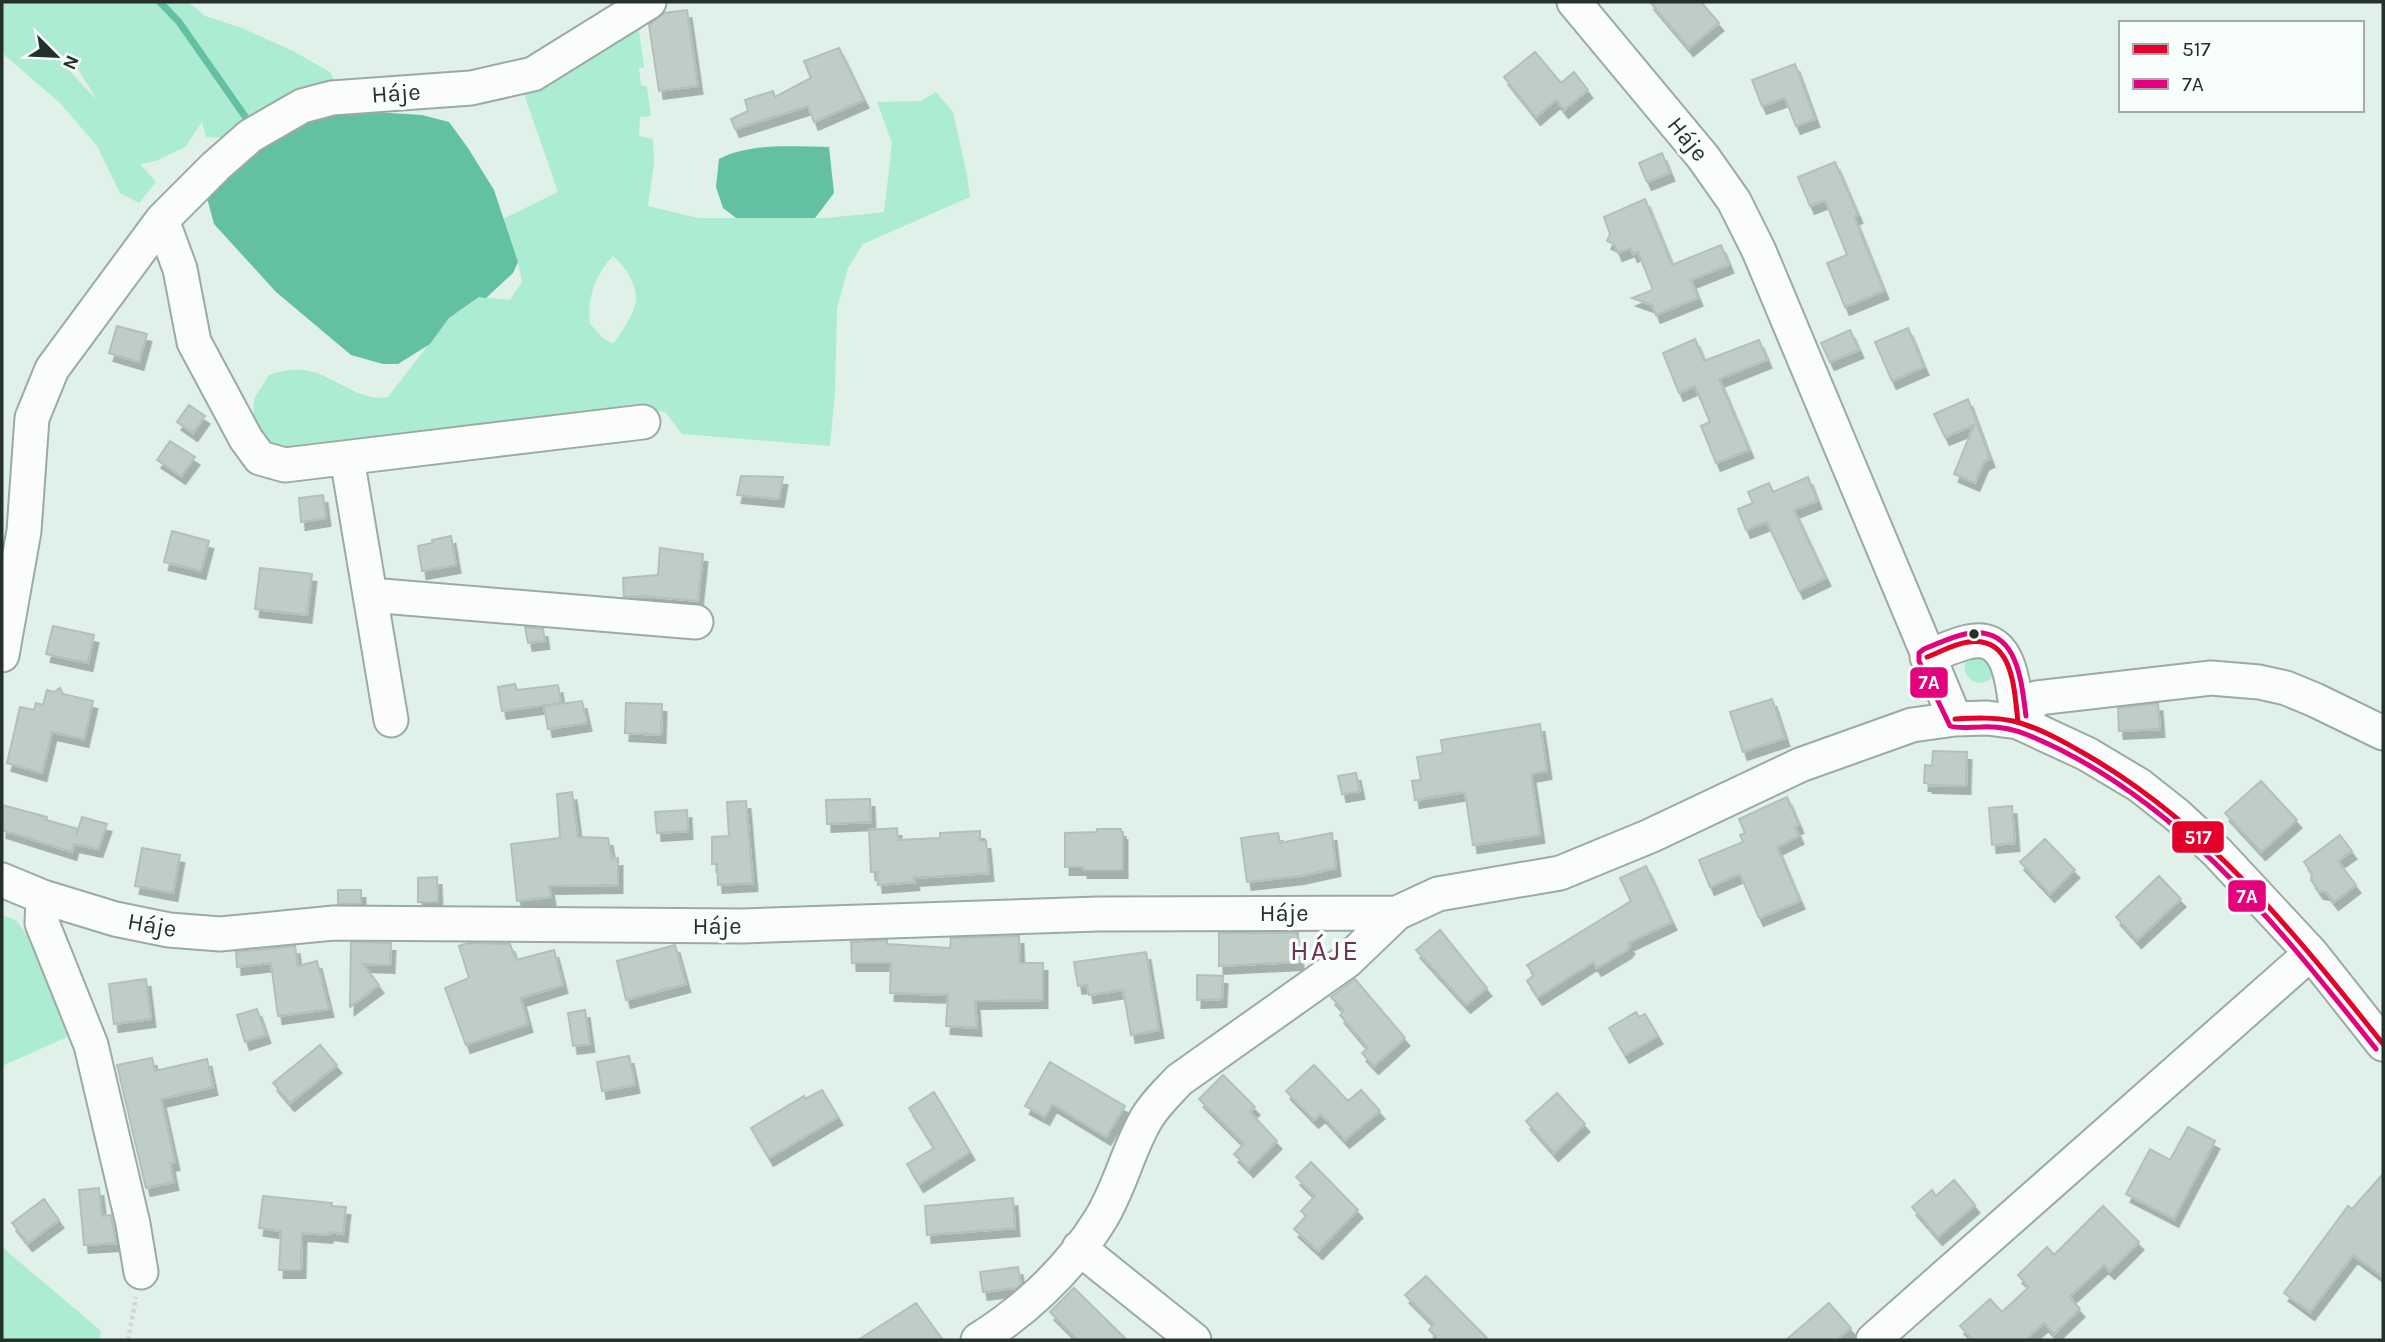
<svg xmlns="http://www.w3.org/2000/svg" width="2385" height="1342" viewBox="0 0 2385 1342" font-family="Karla,sans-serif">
<defs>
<filter id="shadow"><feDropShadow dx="4.5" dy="8" stdDeviation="0" flood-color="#0004"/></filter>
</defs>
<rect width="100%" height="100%" fill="#dff1e9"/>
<path fill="#acecd2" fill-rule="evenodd" d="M 2,2 L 188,2 L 205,16 L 242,28 L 293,51 L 330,72 L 337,86 L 228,138 L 206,137 L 202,122 L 185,147 L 156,161 L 140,164 L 156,182 L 139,203 L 120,193 L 97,146 L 61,104 L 2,53 ZM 28,33 L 74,63 L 97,100 L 44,44 Z
M 637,15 L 644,67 L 639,68 L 641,85 L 647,87 L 651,116 L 640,117 L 639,136 L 653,139 L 654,162 L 648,206 L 698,218 L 827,218 L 884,212 L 892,143 L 877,102 L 921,101 L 936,92 L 953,112 L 967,175 L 970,197 L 863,244 L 848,268 L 837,308 L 835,394 L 830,446 L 682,434 L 666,413 L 649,408 L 302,458 L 263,441 L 253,425 L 254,399 L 269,375 C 281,371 291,369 303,370 C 333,373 358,403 388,397 L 449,318 L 480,297 L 510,300 L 522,282 L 518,262 L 503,219 L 558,192 L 522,88 ZM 613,256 C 624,265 637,284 636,299 C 636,311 620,335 613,344 L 603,338 L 590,324 C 587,297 595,275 613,256 Z
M 1981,651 L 1995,673 C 1983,693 1958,679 1966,658 Z
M 2,915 L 16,920 L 50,966 L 83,1030 L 2,1066 Z
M 2,1247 L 101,1331 L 99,1340 L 2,1340 Z"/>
<path fill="#64c0a2" d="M 342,110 L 422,115 L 449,122 L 468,148 L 494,190 L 518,262 L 513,273 L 486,298 L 479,297 L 449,318 L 430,344 L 398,364 L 383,364 L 351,355 L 276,292 L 214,224 L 206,194 L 260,138 Z
M 829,147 L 834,193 L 815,218 L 736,218 L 723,208 L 716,187 L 719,159 C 751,142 794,147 829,147 Z"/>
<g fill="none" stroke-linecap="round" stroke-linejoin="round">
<path stroke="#64c0a2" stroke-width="7" d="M 160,2 L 179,22 L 249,122"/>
</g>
<path fill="#c0cdc7" stroke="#b2c0ba" stroke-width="2" filter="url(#shadow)" d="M 1650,2 L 1701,2 L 1719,23 L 1689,48 Z
M 687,10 L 698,86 L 659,91 L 649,25 L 664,13 Z
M 839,48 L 864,100 L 814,122 L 808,106 L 735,129 L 731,119 L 748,111 L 745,100 L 773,91 L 775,97 L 811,78 L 804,61 Z
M 1535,52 L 1561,83 L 1574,72 L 1588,90 L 1564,110 L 1556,100 L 1536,117 L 1504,77 Z
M 1795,64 L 1815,119 L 1796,126 L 1785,98 L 1762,106 L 1752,80 Z
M 1662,153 L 1670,173 L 1647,182 L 1639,163 Z
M 1835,162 L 1858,215 L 1854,217 L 1884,291 L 1845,307 L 1827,263 L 1847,255 L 1825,200 L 1810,206 L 1798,177 Z
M 1645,199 L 1672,265 L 1721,245 L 1729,265 L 1691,280 L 1698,298 L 1656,315 L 1652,305 L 1632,298 L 1653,290 L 1638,252 L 1633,254 L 1631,248 L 1618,253 L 1614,244 L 1607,241 L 1610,234 L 1604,217 Z
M 117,326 L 147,334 L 139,362 L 109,353 Z
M 1908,328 L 1924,367 L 1892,381 L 1875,342 Z
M 1850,330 L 1859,350 L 1830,362 L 1821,343 Z
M 1695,339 L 1704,361 L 1759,340 L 1767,360 L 1719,379 L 1749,450 L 1716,463 L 1701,426 L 1710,422 L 1695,386 L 1679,393 L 1663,353 Z
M 1968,399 L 1990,459 L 1984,462 L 1975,483 L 1954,474 L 1974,425 L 1945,437 L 1934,414 Z
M 189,405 L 205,416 L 193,433 L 177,422 Z
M 170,441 L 195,457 L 181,476 L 157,460 Z
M 741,476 L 783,477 L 779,499 L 737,495 Z
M 1808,477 L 1817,501 L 1794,510 L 1826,578 L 1799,591 L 1767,522 L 1746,530 L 1738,509 L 1753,503 L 1748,492 L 1769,483 L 1773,492 Z
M 323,495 L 326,518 L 301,522 L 299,498 Z
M 172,531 L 209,541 L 201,571 L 164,562 Z
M 451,536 L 456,565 L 422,571 L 418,546 L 432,543 L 432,540 Z
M 660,548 L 703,554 L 698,601 L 644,596 L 624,597 L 623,578 L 658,575 Z
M 260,568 L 312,574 L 307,615 L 255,609 Z
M 53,626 L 94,635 L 88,663 L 46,654 Z
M 525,627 L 543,629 L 545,641 L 528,643 Z
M 515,684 L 517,690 L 558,685 L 561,703 L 502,711 L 498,687 Z
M 60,688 L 63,694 L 93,701 L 84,739 L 52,732 L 42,773 L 7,763 L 20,707 L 34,710 L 36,703 L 43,705 L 47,690 L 54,692 Z
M 1772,699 L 1785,738 L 1743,752 L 1730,712 Z
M 582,701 L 587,723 L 548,729 L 544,706 Z
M 626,703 L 662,704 L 661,735 L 625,733 Z
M 2158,703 L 2160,729 L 2119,731 L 2118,708 Z
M 1540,724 L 1547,771 L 1531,774 L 1540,835 L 1473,845 L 1465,792 L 1415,800 L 1412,781 L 1421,780 L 1417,757 L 1443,753 L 1441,740 Z
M 1933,751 L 1967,752 L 1966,786 L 1928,785 L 1928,783 L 1924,783 L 1925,765 L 1932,766 Z
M 1356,773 L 1360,791 L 1342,794 L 1338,776 Z
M 2261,781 L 2297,820 L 2261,852 L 2225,813 Z
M 572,792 L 578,837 L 608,838 L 612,859 L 618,858 L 618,885 L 549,886 L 551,897 L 517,901 L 511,844 L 560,838 L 557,794 Z
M 1787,797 L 1799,825 L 1795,827 L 1799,836 L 1777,847 L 1800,901 L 1759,918 L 1740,874 L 1710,887 L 1699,860 L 1743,842 L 1740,835 L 1745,833 L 1739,819 Z
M 870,799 L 871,822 L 827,824 L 826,800 Z
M 746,801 L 753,883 L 718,885 L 717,864 L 712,864 L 712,837 L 729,836 L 727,802 Z
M 2,805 L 47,817 L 46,820 L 78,829 L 76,836 L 82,817 L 107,824 L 98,849 L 74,844 L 72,852 L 2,830 Z
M 2012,806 L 2015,843 L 1992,845 L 1989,808 Z
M 687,810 L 688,831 L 657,833 L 655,812 Z
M 897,828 L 898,840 L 940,838 L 940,833 L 980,831 L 980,841 L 986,841 L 989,873 L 914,878 L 915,882 L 878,885 L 877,872 L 871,872 L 869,830 Z
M 1097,829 L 1121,829 L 1121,832 L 1123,832 L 1123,870 L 1083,870 L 1083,867 L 1065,867 L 1065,833 L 1097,832 Z
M 1278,833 L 1280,843 L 1332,833 L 1336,868 L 1300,876 L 1247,882 L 1241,838 Z
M 2340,835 L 2352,851 L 2338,861 L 2356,885 L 2334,902 L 2326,892 L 2319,891 L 2311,880 L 2312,873 L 2304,862 Z
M 2045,839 L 2075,870 L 2050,894 L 2020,862 Z
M 142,848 L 180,855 L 173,893 L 135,886 Z
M 1646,866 L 1672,922 L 1628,943 L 1630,946 L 1627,950 L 1597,968 L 1593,962 L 1538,997 L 1527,981 L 1534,975 L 1527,965 L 1631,901 L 1620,878 Z
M 2159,876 L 2181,899 L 2137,940 L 2116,917 Z
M 437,877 L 438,902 L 418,902 L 418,878 Z
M 338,890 L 361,890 L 361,904 L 338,904 Z
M 1440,930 L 1487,988 L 1466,1005 L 1416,950 Z
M 1219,933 L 1298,933 L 1299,962 L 1219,966 Z
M 1019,936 L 1020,963 L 1043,963 L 1043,1000 L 975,1001 L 977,1028 L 946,1026 L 948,995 L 890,993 L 891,963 L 852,963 L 851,942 L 887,940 L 887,944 L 950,948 L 951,938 Z
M 351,942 L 391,943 L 390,965 L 363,964 L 379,985 L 350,1007 Z
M 468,943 L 510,944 L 516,960 L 554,950 L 563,985 L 521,998 L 528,1024 L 466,1045 L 445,988 L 469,978 L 459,946 Z
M 675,945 L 686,984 L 626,1000 L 617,961 Z
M 295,946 L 298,966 L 317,961 L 329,1009 L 278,1016 L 271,963 L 237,967 L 236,952 Z
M 1146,952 L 1159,1030 L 1131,1035 L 1123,990 L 1089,995 L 1087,985 L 1078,986 L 1074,962 Z
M 1197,975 L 1223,976 L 1222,999 L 1197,1000 Z
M 146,979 L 151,1019 L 114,1024 L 109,984 Z
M 1355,979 L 1405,1038 L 1374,1066 L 1362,1053 L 1368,1048 L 1340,1015 L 1344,1011 L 1331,997 Z
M 257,1009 L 266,1035 L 245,1042 L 237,1015 Z
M 585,1010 L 590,1044 L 573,1046 L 568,1013 Z
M 1636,1012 L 1639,1017 L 1645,1014 L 1658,1036 L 1625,1055 L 1609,1028 Z
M 320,1045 L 337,1065 L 290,1103 L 273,1083 Z
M 629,1056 L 635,1085 L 602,1091 L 597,1062 Z
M 152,1058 L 155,1071 L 207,1059 L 213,1087 L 161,1099 L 175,1162 L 170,1163 L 174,1182 L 146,1188 L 117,1065 Z
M 1050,1062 L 1125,1106 L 1106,1137 L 1052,1104 L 1045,1117 L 1025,1106 Z
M 1314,1065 L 1348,1101 L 1361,1090 L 1380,1111 L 1345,1140 L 1321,1114 L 1314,1120 L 1286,1091 Z
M 1223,1075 L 1255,1107 L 1250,1112 L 1277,1141 L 1249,1169 L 1234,1154 L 1244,1144 L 1199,1099 Z
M 822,1090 L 838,1117 L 769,1158 L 751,1128 L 804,1096 L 805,1099 Z
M 934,1092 L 970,1152 L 919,1184 L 907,1164 L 934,1148 L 909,1108 Z
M 1557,1093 L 1585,1124 L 1554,1153 L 1526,1121 Z
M 2188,1127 L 2215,1141 L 2174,1219 L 2126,1194 L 2150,1149 L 2170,1160 Z
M 1311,1162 L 1358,1210 L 1318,1251 L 1294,1229 L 1306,1216 L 1301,1211 L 1315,1196 L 1296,1177 Z
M 2383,1174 L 2383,1277 L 2353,1255 L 2310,1312 L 2284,1293 L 2348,1206 L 2352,1209 Z
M 1954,1180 L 1975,1205 L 1938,1237 L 1912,1207 L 1932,1190 L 1936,1196 Z
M 99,1188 L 102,1216 L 111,1215 L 116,1243 L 84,1245 L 79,1190 Z
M 263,1196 L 332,1203 L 331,1206 L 346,1207 L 343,1234 L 329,1232 L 328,1235 L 302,1233 L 301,1270 L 279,1270 L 281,1231 L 259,1228 Z
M 1013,1198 L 1015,1228 L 927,1235 L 925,1206 Z
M 44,1199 L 59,1220 L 28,1243 L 12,1223 Z
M 2103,1206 L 2139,1242 L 2110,1271 L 2104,1265 L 2069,1297 L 2080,1309 L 2054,1334 L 2044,1323 L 2025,1340 L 1973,1340 L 1960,1326 L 1990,1299 L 2002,1312 L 2029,1287 L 2018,1275 L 2047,1247 L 2054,1255 Z
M 1018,1267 L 1021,1284 L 1016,1288 L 983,1292 L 980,1272 Z
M 1426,1276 L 1473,1324 L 1489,1340 L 1439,1340 L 1429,1330 L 1434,1324 L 1405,1295 Z
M 1074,1288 L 1127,1340 L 1078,1340 L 1050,1312 Z
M 916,1303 L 943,1340 L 858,1340 Z
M 1829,1303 L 1851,1328 L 1836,1340 L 1786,1340 Z"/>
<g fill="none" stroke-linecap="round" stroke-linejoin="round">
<defs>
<path id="minor" d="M 1574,2 L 1703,157 L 1734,201 L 1759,251 L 1955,719
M 162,220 L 180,269 L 194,342 L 246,439 L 260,458 L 285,465 L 643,422
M 347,458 L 391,720
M 370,595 L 696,622
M 2,655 L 24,531 L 32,418 L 52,369 L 162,220 L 216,166 L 250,136 L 302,106 L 332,98 L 471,88 L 533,74 L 649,2
M 1927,657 C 1941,652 1954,645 1968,642 C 2014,631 2013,693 2018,722
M 2018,722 L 2037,698 L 2211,678 L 2259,682 L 2286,688 L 2315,700 L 2383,733
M 2,880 L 43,897 L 115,919 L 169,930 L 220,934 L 334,923 L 743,926 L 1098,914 L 1397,913
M 43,897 L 42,923 L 91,1045 L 133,1224 L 141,1272
M 1079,1248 L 1194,1340
M 978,1340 C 1027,1309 1069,1270 1100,1220 C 1119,1190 1127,1153 1145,1121 C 1153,1106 1167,1093 1179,1080 L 1347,961 L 1397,913 L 1438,894 L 1560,873 L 1650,836 L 1800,765 L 1912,725 L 1955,719 L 1987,718 L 2018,722 L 2087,754 L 2139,785 L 2177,815 L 2217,852 L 2311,953 L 2383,1044
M 1873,1340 L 2311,953"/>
</defs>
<use href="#minor" stroke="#9caaa4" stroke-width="37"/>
<path stroke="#d1d5d3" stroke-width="4.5" stroke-dasharray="3.5 3.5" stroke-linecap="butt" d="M 128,1340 L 136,1297"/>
<use href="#minor" stroke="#fafdfc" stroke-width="33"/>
<defs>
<path id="bus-1" d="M 1927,657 C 1940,652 1954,644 1968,642 C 2014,635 2014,690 2018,722
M 1955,719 C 1974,718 1994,717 2013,721 C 2038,727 2063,741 2085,754 C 2208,824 2296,935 2383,1044"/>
<path id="bus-2" d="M 2026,716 C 2021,678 2017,624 1965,634 C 1951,637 1937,644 1924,649 L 1919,653 L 1919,661 L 1950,726 C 1959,729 1971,727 1981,727 C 1998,726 2013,729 2028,735 C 2177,796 2279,928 2376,1049"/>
</defs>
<use href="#bus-1" stroke="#f8fefb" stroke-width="10"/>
<use href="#bus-2" stroke="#f8fefb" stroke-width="10"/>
<use href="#bus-1" stroke="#e4002b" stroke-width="5"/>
<use href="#bus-2" stroke="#e5007d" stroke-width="5"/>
</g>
<circle fill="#24302b" stroke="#f8fefb" stroke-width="2.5" cx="1974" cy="634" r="6"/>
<g text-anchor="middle" stroke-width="7" stroke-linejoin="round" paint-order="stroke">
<g font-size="24" fill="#24302b" stroke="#f8fefb">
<text transform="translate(396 93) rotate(-4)" y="8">Háje</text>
<text transform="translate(1688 139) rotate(51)" y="8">Háje</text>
<text x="1284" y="921">Háje</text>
<text transform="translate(152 925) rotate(10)" y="8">Háje</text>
<text x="717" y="934">Háje</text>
</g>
<g font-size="28" letter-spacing="2" fill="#6f3054" stroke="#f8fefb">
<text x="1325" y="960">HÁJE</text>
</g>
</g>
<g stroke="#f8fefb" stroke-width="2.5">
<rect x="1909" y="666" width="40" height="33" rx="7" fill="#e5007d"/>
<rect x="2171" y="820" width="54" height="34" rx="7" fill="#e4002b"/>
<rect x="2227" y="879" width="40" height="34" rx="7" fill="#e5007d"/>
</g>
<g font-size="19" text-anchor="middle" font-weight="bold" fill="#fff">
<text x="1929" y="689">7A</text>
<text x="2198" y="844">517</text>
<text x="2247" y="903">7A</text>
</g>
<rect width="2385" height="1342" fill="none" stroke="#24302b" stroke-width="7"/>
<rect x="2119" y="21" width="245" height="91" fill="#f8fefb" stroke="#a3aca8" stroke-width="2"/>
<rect x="2133" y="44" width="35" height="10" fill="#e4002b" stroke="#a3aca8" stroke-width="2"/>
<text x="2182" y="56" font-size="21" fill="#24302b">517</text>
<rect x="2133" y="79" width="35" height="10" fill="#e5007d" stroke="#a3aca8" stroke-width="2"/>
<text x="2182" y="91" font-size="21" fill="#24302b">7A</text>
<g transform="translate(56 56) rotate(114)" stroke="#f8fefb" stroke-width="5" paint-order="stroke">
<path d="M0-5L12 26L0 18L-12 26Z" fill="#24302b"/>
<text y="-10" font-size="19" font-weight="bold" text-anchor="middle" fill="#24302b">N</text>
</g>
</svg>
